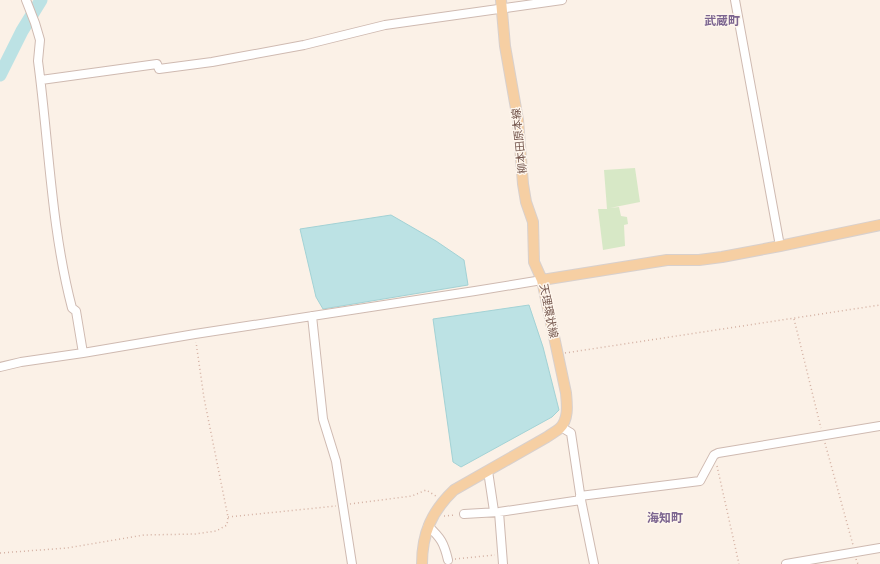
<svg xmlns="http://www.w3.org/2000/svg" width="880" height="564" viewBox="0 0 880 564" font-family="'Varela Round','Noto Sans JP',sans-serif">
<rect width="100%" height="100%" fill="#fbf1e7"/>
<path fill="#d7e8c6" d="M 635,168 L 640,202 L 610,208 L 619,207 L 621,216 L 627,217 L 628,224 L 624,225 L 625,246 L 603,250 L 598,209 L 607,209 L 604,170 Z"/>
<path fill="#bce2e4" stroke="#a3d2d5" d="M 391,215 L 436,241 L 464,260 L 468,285 L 323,309 L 316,297 L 300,229 Z
M 529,305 L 543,347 L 559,410 L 552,417 L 461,467 L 453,462 L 433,319 Z"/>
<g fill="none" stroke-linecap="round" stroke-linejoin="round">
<path stroke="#bce2e4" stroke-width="13" d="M 0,75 L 22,31 L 41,0"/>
<defs>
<path id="minor" d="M 26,0 L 35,23 L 40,40 L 38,61 C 49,143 51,228 72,308 L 76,311 L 83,353
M 735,0 L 780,246
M 41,80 L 157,64 L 159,69 L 212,62 L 304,45 L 385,25 L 562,0
M 312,316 L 323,419 L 336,461 L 352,564
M 0,367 L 21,362 L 83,353 L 195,334 L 475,291 L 542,280
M 561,427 L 571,433 L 581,500 L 594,564
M 488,471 L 494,511
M 580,496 L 700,481 L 714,455 L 718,453 L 880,426
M 499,512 L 503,564
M 464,514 L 499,512 L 581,500
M 428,526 C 441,538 444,543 448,560
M 786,564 L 880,548"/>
<path id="major" d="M 542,280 L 667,260 L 699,260 L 722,257 L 780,246 L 880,225
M 422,564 C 422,533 432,511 454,490 L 547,437 C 551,434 557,431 560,428 C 569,419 567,404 566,393 L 542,280 L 534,262 L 533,222 L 526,202 L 523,184 L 518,120 L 505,46 L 501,0"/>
</defs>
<use href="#minor" stroke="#cfbab1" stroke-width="10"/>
<use href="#major" stroke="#d8d0cd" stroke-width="12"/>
<path stroke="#d4b1a3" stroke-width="1.5" stroke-dasharray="1 3" stroke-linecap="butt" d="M 794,319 L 821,428
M 565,353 L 880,305
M 825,443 L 853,545
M 717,466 L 739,564
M 350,504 L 412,496 L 426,490 L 436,496
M 444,516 L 456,515
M 228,517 L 336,506
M 0,553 L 67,548 L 144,535 L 195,534 L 216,531 L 227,525 L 228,517 L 204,398 L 196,342
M 455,559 L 495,555
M 856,559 L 858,564"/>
<use href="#minor" stroke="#fff" stroke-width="8"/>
<use href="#major" stroke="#f6cfa3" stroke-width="10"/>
</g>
<g text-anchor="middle" stroke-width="3" stroke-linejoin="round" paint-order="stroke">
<g font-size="11" fill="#74564d" stroke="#fef6ed">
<text transform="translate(519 141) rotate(-96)" y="4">柳本田原本線</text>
<text transform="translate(549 311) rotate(79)" y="4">天理環状線</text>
</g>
<g font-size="12" font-weight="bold" fill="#7c6590" stroke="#fef6ed">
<text x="722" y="25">武蔵町</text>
<text x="665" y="522">海知町</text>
</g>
</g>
</svg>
